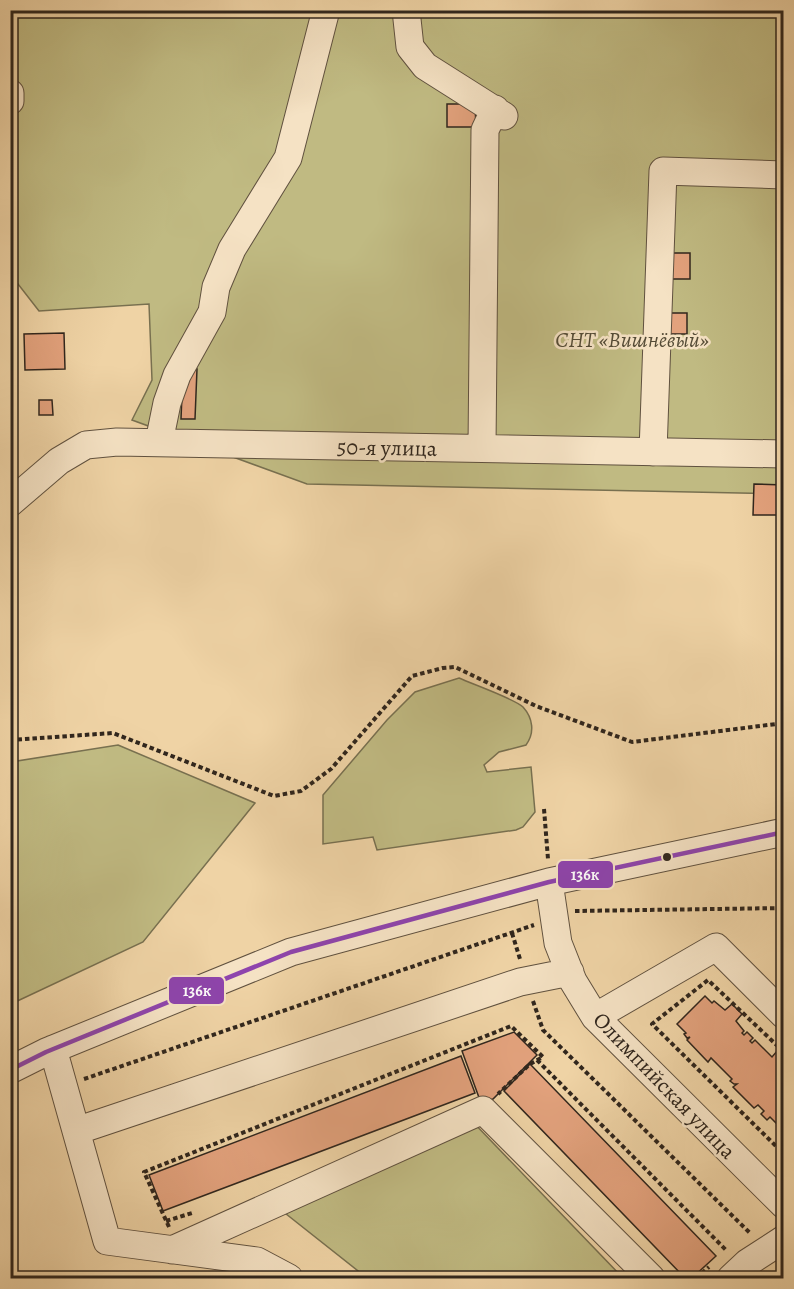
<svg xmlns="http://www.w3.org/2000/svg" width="794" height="1289" viewBox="0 0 794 1289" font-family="Alegreya,serif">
<rect width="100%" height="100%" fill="#efd3a5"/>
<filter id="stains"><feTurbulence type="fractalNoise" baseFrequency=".00333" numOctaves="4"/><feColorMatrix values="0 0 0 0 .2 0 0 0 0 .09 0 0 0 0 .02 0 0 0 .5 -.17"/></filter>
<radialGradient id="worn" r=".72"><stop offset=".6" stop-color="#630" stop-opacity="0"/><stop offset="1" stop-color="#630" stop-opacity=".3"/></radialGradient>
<path fill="#c0ba82" stroke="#787050" stroke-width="1.5" d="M 11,11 L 783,11 L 783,494 L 307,484 L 132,420 L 152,380 L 149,304 L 39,311 L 11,275 Z
M 459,678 C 472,684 515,699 523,707 C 533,718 535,733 526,745 L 499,752 L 484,765 L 487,772 L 531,767 L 535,812 L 523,827 L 516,830 L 377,850 L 373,837 L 323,844 L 323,795 L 387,720 L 415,692 Z
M 118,745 L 255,803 L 143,942 L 11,1004 L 11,762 Z
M 470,1119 L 623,1278 L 367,1278 L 276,1206 Z"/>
<path fill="#e3a27d" stroke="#30261d" stroke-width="1.5" d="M 447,104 L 475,104 L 476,127 L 447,127 Z
M 671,253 L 690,253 L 690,279 L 671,279 Z
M 667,313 L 687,313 L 687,334 L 668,334 Z
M 64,333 L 65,369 L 25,370 L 24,334 Z
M 183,369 L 197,369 L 195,419 L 181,419 Z
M 39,400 L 52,400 L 53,415 L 39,415 Z
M 754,484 L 784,485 L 784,515 L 753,515 Z
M 705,996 L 712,1003 L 714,1001 L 725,1010 L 732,1004 L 742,1014 L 736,1021 L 744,1031 L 742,1033 L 744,1035 L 747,1032 L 753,1038 L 750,1041 L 752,1043 L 755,1040 L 772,1057 L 778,1050 L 784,1055 L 784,1065 L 782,1067 L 784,1070 L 784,1137 L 780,1133 L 783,1130 L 770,1117 L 767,1120 L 761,1114 L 764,1111 L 758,1105 L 754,1108 L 733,1087 L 737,1084 L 734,1084 L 730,1081 L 732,1079 L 711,1058 L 708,1062 L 687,1040 L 690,1037 L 687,1038 L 684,1034 L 686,1033 L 677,1024 Z
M 514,1032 L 537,1055 L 493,1099 L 481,1103 L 462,1051 Z
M 461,1056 L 475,1093 L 163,1211 L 149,1175 Z
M 530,1064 L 716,1256 L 692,1278 L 685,1278 L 504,1091 Z"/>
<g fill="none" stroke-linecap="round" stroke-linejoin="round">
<defs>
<path id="minor" d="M 406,10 L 410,47 L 425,66 L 504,116
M 10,93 L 10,101
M 159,442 L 167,403 L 177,375 L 212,312 L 216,287 L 232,249 L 288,158 L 326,10
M 482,448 L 485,130 L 495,109
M 653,452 L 663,171 L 784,175
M 10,503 L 59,461 L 86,445 L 117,442 L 784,454
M 549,882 L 558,943 L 573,981 L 595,1017 L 784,1205
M 595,1017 L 716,947 L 784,1015
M 53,1049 L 107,1241 L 257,1261 L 289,1278
M 10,1070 L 46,1052 L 291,952 L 549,882 L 784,832
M 76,1131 L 520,982 L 570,972
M 172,1250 L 483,1110 L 651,1278
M 731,1278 L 747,1263 L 784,1239"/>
</defs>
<use href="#minor" stroke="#60513f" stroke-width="29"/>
<path stroke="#30261d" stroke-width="4" stroke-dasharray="4.5 3" stroke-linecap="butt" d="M 10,740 L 113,733 L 274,796 L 301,791 L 331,769 L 412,676 L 443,668 L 455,667 L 536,706 L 632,742 L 784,723
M 544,809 L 548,859
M 575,911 L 784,908
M 512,933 L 520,959
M 533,1001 L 543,1030 L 751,1234
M 784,1052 L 708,980 L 652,1024 L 784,1154
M 537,1060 L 727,1251
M 84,1079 L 534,925
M 166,1221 L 192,1213
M 169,1227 L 144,1172 L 511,1026 L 543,1057 L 530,1064 L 498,1094
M 696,1278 L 709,1267"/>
<use href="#minor" stroke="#f5e2c4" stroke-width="27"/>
<defs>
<path id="bus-1" d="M 10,1070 L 46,1052 L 291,952 L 549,882 L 784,832"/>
</defs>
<use href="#bus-1" stroke="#f5e2c4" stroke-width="9"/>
<use href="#bus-1" stroke="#8e44ad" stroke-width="4.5"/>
</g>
<circle fill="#30261d" stroke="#f5e2c4" stroke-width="2" cx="667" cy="857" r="5"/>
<g text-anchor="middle" stroke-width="5" stroke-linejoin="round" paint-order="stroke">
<g font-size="22" font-style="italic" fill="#544b36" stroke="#f5e2c4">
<text x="632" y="347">СНТ «Вишнёвый»</text>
</g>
<g font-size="22" fill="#30261d" stroke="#f5e2c4">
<text transform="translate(387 447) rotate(1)" y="8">50-я улица</text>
<text transform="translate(665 1085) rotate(46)" y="8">Олимпийская улица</text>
</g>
</g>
<g stroke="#f5e2c4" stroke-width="2">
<rect x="557" y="860" width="57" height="29" rx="6" fill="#8e44ad"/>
<rect x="168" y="976" width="57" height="29" rx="6" fill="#8e44ad"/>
</g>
<g font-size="16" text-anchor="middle" font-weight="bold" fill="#fff">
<text x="585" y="880">136к</text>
<text x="197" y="996">136к</text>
</g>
<rect width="794" height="1289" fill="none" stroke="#efd3a5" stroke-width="36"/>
<rect x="12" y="12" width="770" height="1265" fill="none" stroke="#30261d" stroke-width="3"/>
<rect x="18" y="18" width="758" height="1253" fill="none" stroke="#30261d" stroke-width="1.5"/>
<rect width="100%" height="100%" filter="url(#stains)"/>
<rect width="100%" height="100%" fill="url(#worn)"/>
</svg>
